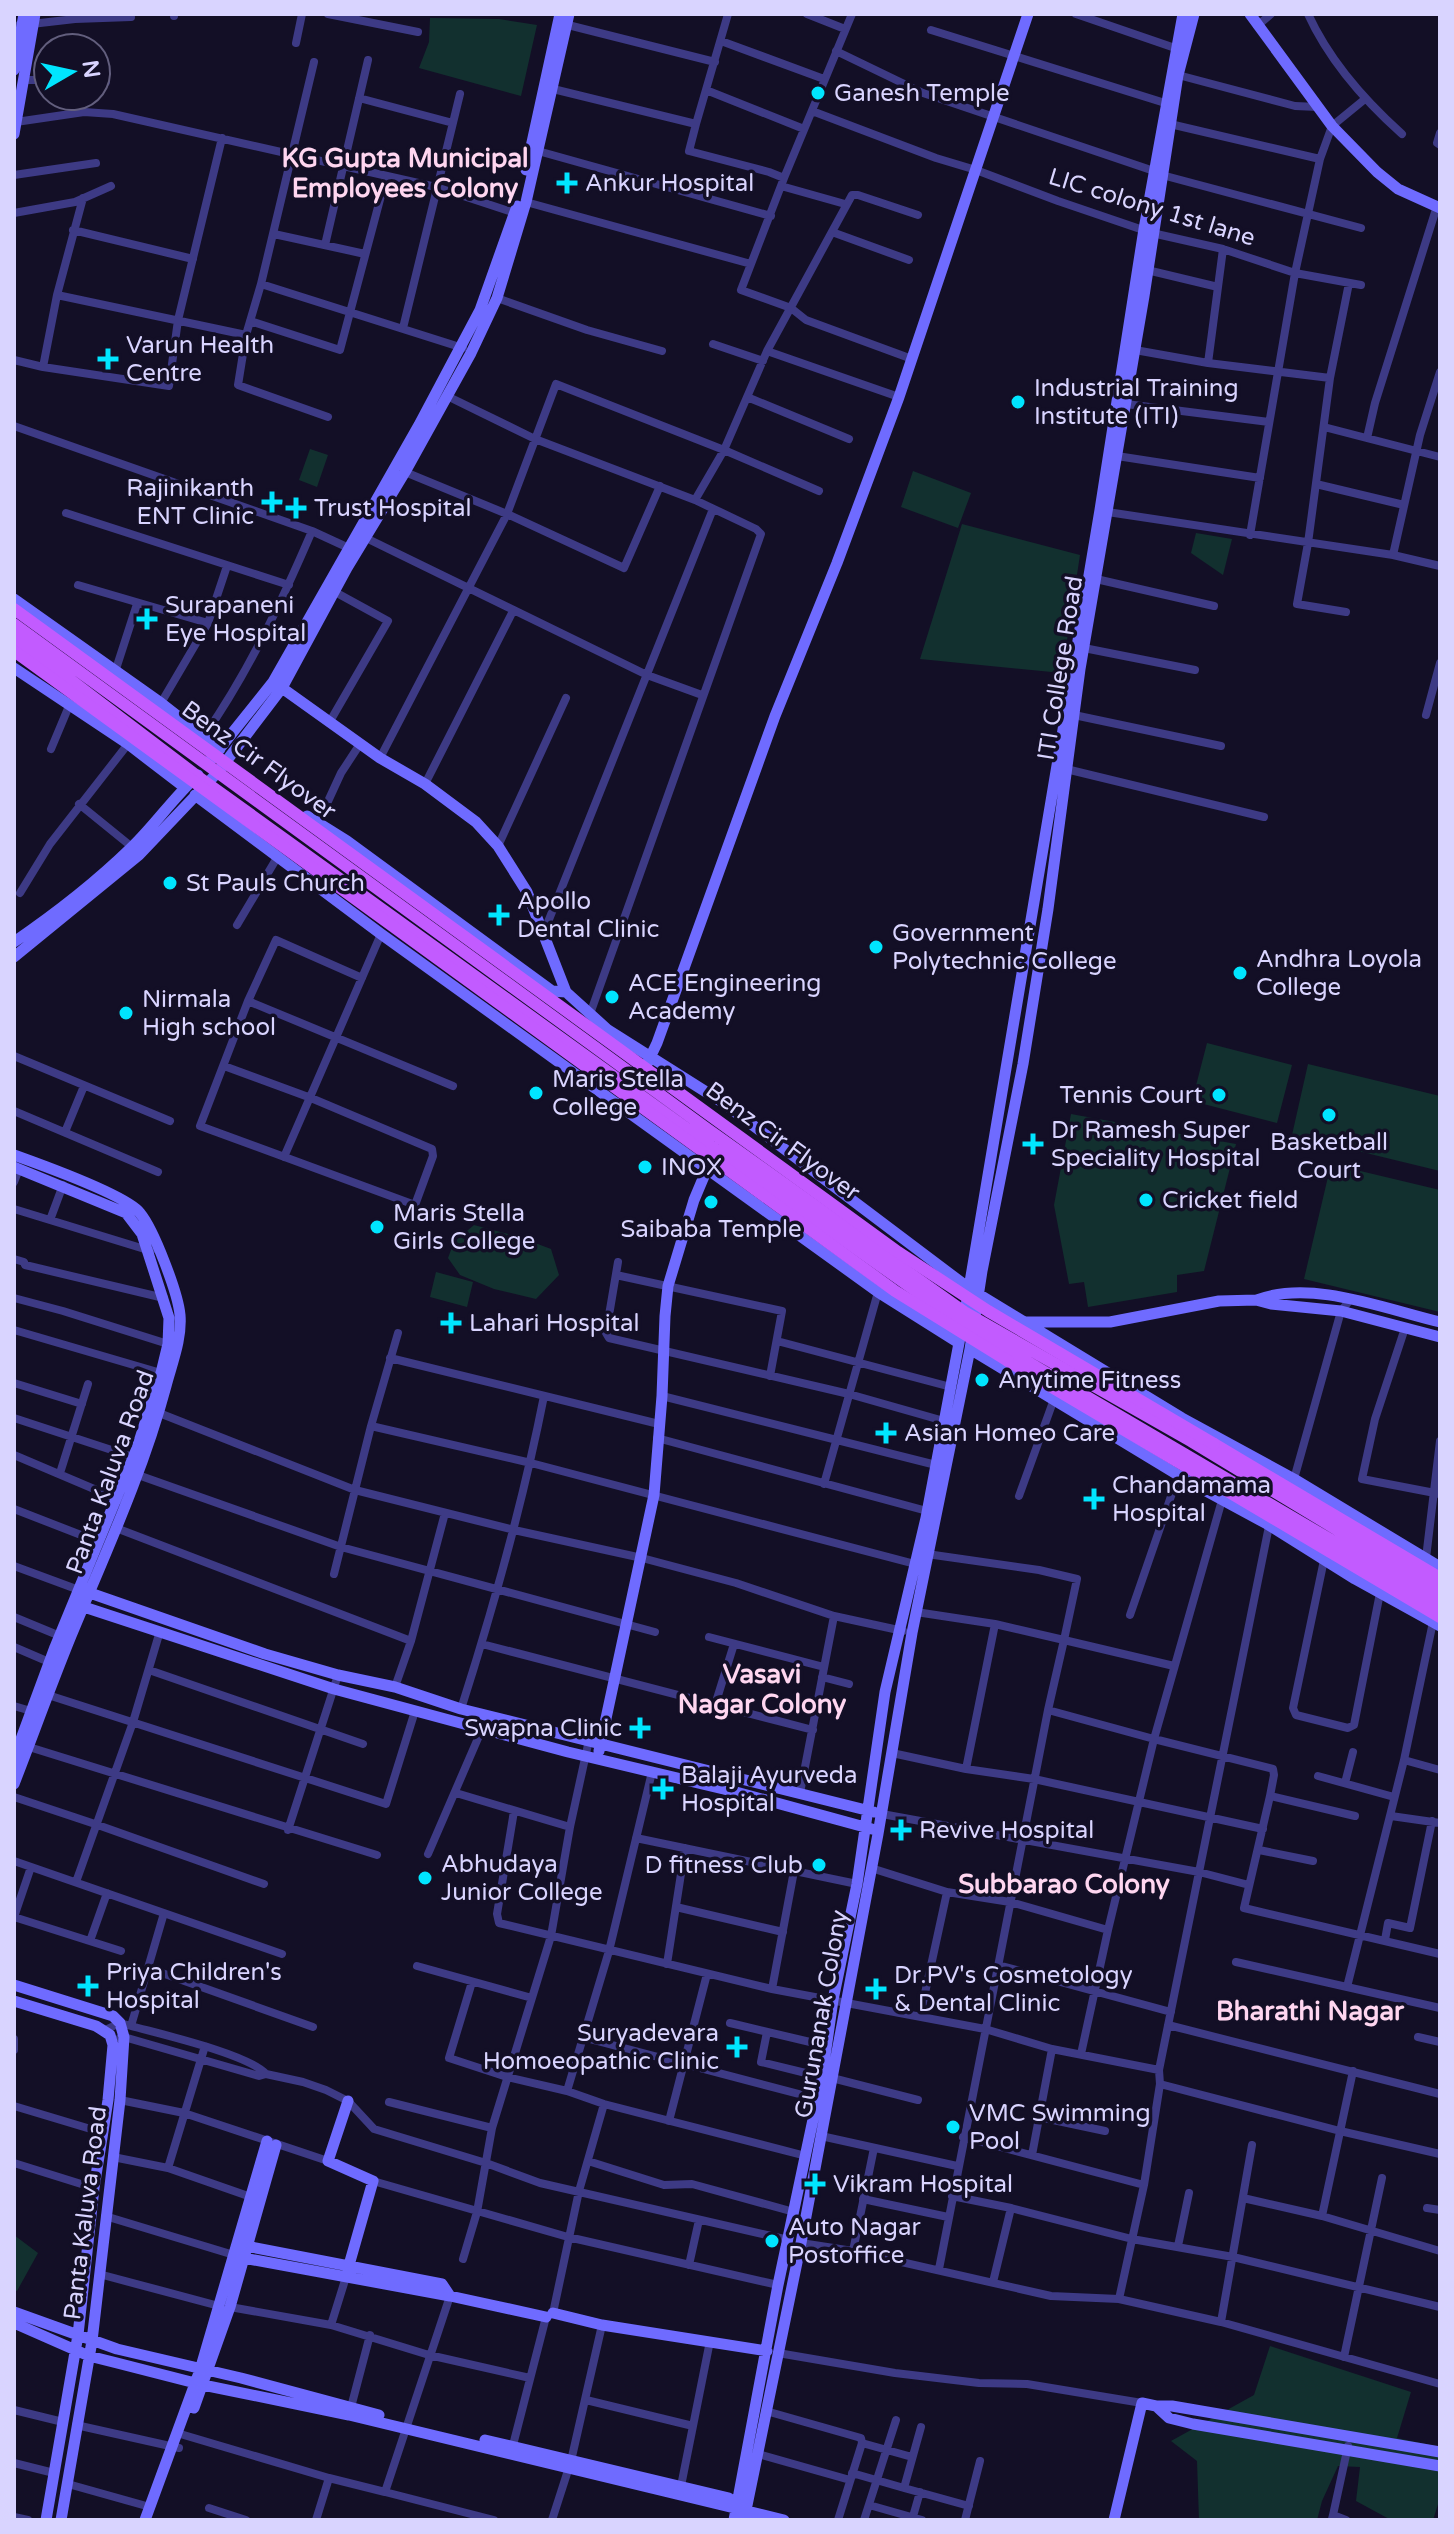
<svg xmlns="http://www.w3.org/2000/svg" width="1454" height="2534" viewBox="0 0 1454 2534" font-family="'Varela Round',sans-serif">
<rect width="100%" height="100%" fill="#130f26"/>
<path fill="#12302f" d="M 430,18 L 499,19 L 537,25 L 521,96 L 419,68 L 429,42 Z
M 310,449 L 328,455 L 317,487 L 299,480 Z
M 913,471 L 971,493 L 958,528 L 901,507 Z
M 962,524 L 1080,555 L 1062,673 L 920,659 Z
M 1196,533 L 1232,539 L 1223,575 L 1191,553 Z
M 1207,1043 L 1292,1065 L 1277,1123 L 1192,1101 Z
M 1308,1064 L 1440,1096 L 1440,1171 L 1292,1135 Z
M 1071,1114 L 1236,1144 L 1204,1271 L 1177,1275 L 1177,1292 L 1088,1307 L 1084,1282 L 1069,1284 L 1054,1205 Z
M 1331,1164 L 1440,1190 L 1440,1312 L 1304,1279 Z
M 474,1225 L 519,1237 L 551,1249 L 559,1275 L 536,1299 L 494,1289 L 460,1275 L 448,1258 L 454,1242 Z
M 436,1272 L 473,1282 L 467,1307 L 430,1297 Z
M 14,2235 L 38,2253 L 17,2291 L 14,2290 Z
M 1270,2346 L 1411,2392 L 1397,2438 L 1440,2447 L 1440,2498 L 1433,2520 L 1391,2520 L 1356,2501 L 1360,2467 L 1338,2466 L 1322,2501 L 1317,2520 L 1199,2520 L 1197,2461 L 1171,2441 L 1254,2395 Z"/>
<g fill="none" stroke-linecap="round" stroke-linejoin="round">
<path stroke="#3d3a85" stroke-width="8" d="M 328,14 L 418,32
M 807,14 L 845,29
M 852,14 L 784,178 L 741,290 L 791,308 L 806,320 L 912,359
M 1076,14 L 1175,48
M 1308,14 C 1329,60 1364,100 1402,134
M 174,16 L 174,14
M 564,24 L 715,62
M 14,26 L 75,19 L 131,17
M 1257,26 L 1271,14
M 931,30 L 1165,103
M 721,41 L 824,79
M 296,43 L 302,14
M 836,51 L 923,93 L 1154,171
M 314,62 L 261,284 L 246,335 L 238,385 L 328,417
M 1178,75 L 1295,106 L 1318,107
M 23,80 L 48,80
M 96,81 L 106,82
M 553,89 L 696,124 L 728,14
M 706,90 L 804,129
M 359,98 L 453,123
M 812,111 L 936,158 L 976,170 L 1058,201 L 1152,233 L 1223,249 L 1295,273 L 1320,159 L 1332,126 L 1365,99
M 16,122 L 84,112 L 113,114 L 436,187 L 518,214
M 696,124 L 689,151 L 769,172 L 784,178
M 1170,124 L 1320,159
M 1440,133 L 1437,143 L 1440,145
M 538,151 L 771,216
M 14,175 L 96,163
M 1162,175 L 1361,228
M 781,186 L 845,204
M 526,202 L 751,264
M 14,213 L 75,202 L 111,186
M 73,230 L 193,259
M 832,232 L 909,260
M 274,234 L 365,254
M 325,245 L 368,60
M 1147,270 L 1218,287
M 261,284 L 463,348
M 57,295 L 246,335
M 497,298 L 587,330 L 662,351
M 250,321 L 340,350 L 386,177
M 403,328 L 460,94
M 713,344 L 763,361
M 1135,350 L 1208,363 L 1330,378
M 767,351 L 899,397
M 14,360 L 43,367 L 169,386 L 178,320 L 222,138
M 1208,363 L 1223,249
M 43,367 L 57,295 L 83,198
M 447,396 L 535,439 L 695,500 L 756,529 L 761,534 L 590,1014
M 747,397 L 849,439
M 1126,404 L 1269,422
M 14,426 L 312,531 L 351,549
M 1324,427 L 1440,457
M 1367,438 L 1375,403 L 1437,206
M 1117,456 L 1260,478
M 405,472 L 507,514 L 624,568 L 660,486
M 1316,484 L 1404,505
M 695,500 L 724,450 L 767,351 L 852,195 L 858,195 L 918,215
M 1101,511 L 1393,555 L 1440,566
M 66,513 L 289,585
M 1250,535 L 1295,273 L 1361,285
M 366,538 L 647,675 L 702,695
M 1393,555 L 1420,435 L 1440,372
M 1096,579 L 1214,606
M 78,585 L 208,623
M 1346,612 L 1297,604 L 1308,543 L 1330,378 L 1349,283
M 1084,648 L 1195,670
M 115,672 L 137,604
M 161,703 L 208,623 L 227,566
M 1074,715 L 1221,746
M 1426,715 L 1440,663
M 329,723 L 388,621 L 335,592
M 204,736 C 248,673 282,601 312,531
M 51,749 L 69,706
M 380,758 L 507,514 L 556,384 L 724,450 L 819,491
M 1066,769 L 1264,817
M 425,784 L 513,611
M 79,804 L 132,847
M 318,823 L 341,773 L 360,744
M 498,846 L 566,698
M 20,893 L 50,844 L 128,744
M 237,925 L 278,856
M 544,932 L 713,509
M 248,1001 L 453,1086
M 14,1056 L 170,1121
M 224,1066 L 311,1098 L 432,1149 L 433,1156 L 415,1205 L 200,1126 L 248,1001 L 276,940 L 362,978
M 14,1111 L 158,1172
M 65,1132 L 84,1086
M 284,1157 L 381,934
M 14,1182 L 19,1169
M 14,1209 L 151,1251
M 50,1220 L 63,1185
M 14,1259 L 24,1262 L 25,1265 L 164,1298
M 618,1262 L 606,1333 L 609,1338 L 849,1394 L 944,1421
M 616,1275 L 782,1311 L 770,1376
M 14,1298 L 63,1311 L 168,1344
M 1405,1328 L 1375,1419 L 1362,1479 L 1440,1494
M 14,1330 L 161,1373
M 777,1341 L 951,1387
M 390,1358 L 659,1424
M 14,1383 L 82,1404
M 662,1396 L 936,1465
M 154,1411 L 355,1490 L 514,1530 L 642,1558 L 736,1583 L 834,1616 L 903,1631
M 14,1418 L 133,1457
M 371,1426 L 531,1463 L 915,1564
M 657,1438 L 927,1511
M 14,1455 L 120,1500
M 60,1473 L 88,1384
M 138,1475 L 341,1547 L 655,1632
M 1294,1479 L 1341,1311 L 1350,1300
M 824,1484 L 878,1292
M 1019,1496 L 1054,1399
M 1222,1500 L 1154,1739 L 1273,1769 L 1274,1775 L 1270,1796 L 1244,1908 L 1440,1954
M 14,1509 L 99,1542
M 116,1528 L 411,1641
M 1426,1558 L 1440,1441
M 1324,1560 L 1293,1708 L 1296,1715 L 1348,1728 L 1354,1725 L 1380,1593
M 14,1566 L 79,1590
M 334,1574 L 371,1426 L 398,1333
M 916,1612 L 995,1624 L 1064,1640 L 1077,1579 L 1039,1570 L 927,1554
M 1130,1615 L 1178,1476
M 14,1617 L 60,1636
M 709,1637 L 824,1667
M 482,1644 L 813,1730
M 14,1647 L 49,1662
M 149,1670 L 363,1744
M 822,1677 L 849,1684
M 395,1687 L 411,1641 L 445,1513
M 48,1695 L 386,1804 L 415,1711
M 715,1705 L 734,1644
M 14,1706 L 31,1711
M 461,1709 C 494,1606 523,1502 544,1396
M 1048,1710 L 1154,1739 L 1108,1930 L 1081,2054
M 29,1747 L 377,1855
M 892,1753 L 966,1769 L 1034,1779 L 1263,1829
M 1404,1760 L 1440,1770
M 966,1769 L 995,1624
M 1318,1776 L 1394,1797
M 1345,1783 L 1353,1752
M 456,1793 L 570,1827
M 800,1793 L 834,1616
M 1270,1796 L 1355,1816
M 14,1797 L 95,1824 L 264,1884
M 514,1811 L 497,1914 L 499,1923 L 772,1989 L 985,2029 L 1052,2049 L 1159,2070
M 882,1814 L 1199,1872 L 1249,1885
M 1391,1816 L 1440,1823
M 288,1830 L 338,1675
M 636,1838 L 857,1884
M 1259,1850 L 1313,1861
M 428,1854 L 482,1729
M 14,1861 L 282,1954
M 871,1868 L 947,1892 L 1010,1902 L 1108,1930
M 76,1882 L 133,1722 L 160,1631
M 676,1907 L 783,1932
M 14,1917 L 121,1951
M 14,1917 L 31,1867
M 1385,1940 L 1388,1923 L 1410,1928 L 1432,1821
M 90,1941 L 107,1893
M 1236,1962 L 1440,2008
M 667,1964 L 685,1848
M 998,1965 L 1171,2012
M 417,1966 L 532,1998
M 148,1968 L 313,2027
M 472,1982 L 449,2058 L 507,2077 L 567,2091 L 604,2104 L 806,2156
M 1347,1987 L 1404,1760 L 1433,1622
M 772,1989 L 794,1871
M 920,2016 L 947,1892
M 730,2023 L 827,2046
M 1168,2025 L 1440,2094
M 131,2026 L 164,1913
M 105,2030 L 120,2023 L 131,2026 C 160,2034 248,2054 266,2074
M 767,2032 L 761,2062 L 822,2077
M 582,2037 L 818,2099
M 1418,2037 L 1440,2042
M 120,2038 L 124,2037 L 259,2076 L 266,2074 L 303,2082 L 326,2090 L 348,2101 L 374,2129 L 486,2163 L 540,2183 L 789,2240
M 14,2039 L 14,2050
M 832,2078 L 918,2100
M 1160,2084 L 1340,2131 L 1440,2154
M 567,2091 L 609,1951 L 652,1772
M 120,2100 L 184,2113 L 328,2161
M 389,2102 L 492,2128
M 14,2106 L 104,2133
M 1039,2117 L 1105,2131
M 669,2121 L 707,1974
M 821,2136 L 957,2166
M 963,2137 L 1144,2185
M 1032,2155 L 1052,2049
M 113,2157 L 168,2168 L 251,2197
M 588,2161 L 664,2185 L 692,2184 L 794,2212
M 14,2163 L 94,2188
M 168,2168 L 205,2046
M 373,2181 L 568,2237 L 778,2285
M 952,2196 L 1011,2208 L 1132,2239 L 1233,2257 L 1440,2307
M 1243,2198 L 1322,2216 L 1440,2251
M 863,2199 L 948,2217
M 1427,2208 L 1440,2210
M 105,2216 L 234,2255
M 1322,2216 L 1353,2071
M 801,2243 L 853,2251 L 1051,2296 L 1119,2299 L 1221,2322 L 1440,2384
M 1178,2246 L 1189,2193
M 853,2251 L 874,2148
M 463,2259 L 477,2212 L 492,2128 L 551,1936 L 570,1827 L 589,1740
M 689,2265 L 699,2220
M 939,2269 L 1048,1710 L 1064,1640 L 1174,1666
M 99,2274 L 219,2306
M 993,2282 L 1011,2208
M 450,2296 L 385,2492 L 494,2520
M 1119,2299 L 1144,2185 L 1160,2084 L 1159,2070 L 1269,1526
M 230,2307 L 331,2325 L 429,2355 L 530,2378
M 1221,2322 L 1252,2145
M 331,2325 L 346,2277
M 778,2353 L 895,2373 L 979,2383 L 1027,2384 L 1142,2403
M 1344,2357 L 1382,2178
M 586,2400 L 693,2426
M 14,2410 L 63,2422
M 350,2411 L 370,2335
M 766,2411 L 861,2438 L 862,2443 L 912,2457
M 76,2425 L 179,2448
M 921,2427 L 904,2488 L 969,2506
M 177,2433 L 329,2478 L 316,2520
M 512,2449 L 546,2317 L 553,2313 L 579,2191 L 604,2104
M 758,2454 L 850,2480
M 14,2463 L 54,2473
M 852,2473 L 904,2488
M 329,2478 L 385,2492
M 68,2484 L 150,2507
M 681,2486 L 710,2341
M 869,2505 L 922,2520
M 209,2508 L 246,2520
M 1333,2515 L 1348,2446
M 14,2517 L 28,2520
M 1332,2519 L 1333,2515 L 1346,2520
M 552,2520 L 571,2461 L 602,2325
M 838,2520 L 862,2443
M 864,2520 L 896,2420
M 912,2520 L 920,2492
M 965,2520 L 980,2461"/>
<path stroke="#6f6bff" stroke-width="11" d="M 1250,14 L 1332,126 L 1377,172 L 1398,189 L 1440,208
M 14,70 L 24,14
M 14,134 L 35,14
M 526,170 L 560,14
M 14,599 L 161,703 L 220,749
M 14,668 L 128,744 L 184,787
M 282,688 L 380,758 L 425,784 L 476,822 L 498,846 L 527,892 L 566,992 L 608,1030 L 722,1102 L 970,1289 L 1182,1418 L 1294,1479 L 1440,1567
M 209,762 L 273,682 L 419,425 L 480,310 L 517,206
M 195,795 L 381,934 L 878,1292 L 959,1343
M 307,816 L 347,841 L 552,991 L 566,992
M 14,942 C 55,914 95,883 131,848 C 155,825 173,798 198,775
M 14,957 L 139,855 L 218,772 L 282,688 L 347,568 L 405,472 L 471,353 L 497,298 L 526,202 L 569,14
M 647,1064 L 657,1043 L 775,716 L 837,563 L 899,397 L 1028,14
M 14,1155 C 39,1164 127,1195 140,1213 C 154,1230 178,1293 180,1315 C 182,1339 172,1363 166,1386 C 143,1472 105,1554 71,1636 C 51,1685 33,1735 14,1784
M 14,1167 L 126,1213 L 142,1234 L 169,1318 L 168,1344 L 161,1373 L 137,1448 L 55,1647 L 14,1758
M 1257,1300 C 1311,1279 1385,1309 1440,1322
M 966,1306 L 1100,510 L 1144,229 L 1183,14
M 1026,1322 L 1110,1322 L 1219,1301 L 1256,1300 L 1271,1304 L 1341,1311 L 1440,1337
M 970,1349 L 1193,1484 L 1267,1524 L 1355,1579 L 1440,1626
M 90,1593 L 265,1654 L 338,1675 L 395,1687 L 461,1709 L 874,1812
M 84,1607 L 334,1689 L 568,1752 L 736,1792 L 872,1829
M 599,1751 L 654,1495 L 662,1396 L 665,1316 L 668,1286 L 694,1200 L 710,1162
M 14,1985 L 113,2016 L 120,2023 L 124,2037 L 120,2100 L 92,2341 L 61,2520
M 14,2001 L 96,2026 L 110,2035 L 113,2045 L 108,2100 L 94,2188 L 78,2335 L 46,2520
M 241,2245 L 442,2284 L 450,2296
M 238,2257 L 450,2296 L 546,2317
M 347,2272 L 373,2181 L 328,2161 L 348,2101
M 14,2312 L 117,2349 L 241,2378 L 379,2415
M 553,2313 L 602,2325 L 767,2351
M 14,2323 L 89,2356 L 117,2363 L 203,2385 L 349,2415 L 784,2520
M 1156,2406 L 1169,2418 L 1193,2424 L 1440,2466
M 194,2408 L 230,2307 L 276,2145
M 485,2440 L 729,2498
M 145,2520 L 200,2370 L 267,2141
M 734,2520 L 778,2285 L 822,2077 L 833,2000 L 857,1884 L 885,1692 L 926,1518 L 962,1327
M 744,2520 L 801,2243 L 878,1834 L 912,1633 L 970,1349 L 982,1271 L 1023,1064 L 1048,909 L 1080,669 L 1144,296 L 1178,75 L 1194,14
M 1114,2520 L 1142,2403 L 1156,2406 L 1172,2406 L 1440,2452"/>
<path stroke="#c25bff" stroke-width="12" d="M 14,624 L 706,1128 L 964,1312 L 1191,1441 L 1440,1592
M 14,637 L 197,776 L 715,1149 L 963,1324 L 1440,1604
M 1008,1361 L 1440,1617
M 1214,1444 L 1440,1578"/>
<path stroke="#c25bff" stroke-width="12" d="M 14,609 L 898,1252 L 988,1311 L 1214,1444
M 14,651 L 895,1291 L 1008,1361"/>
</g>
<g fill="#00e5ff" stroke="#130f26" stroke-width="3">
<circle cx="818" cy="93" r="8"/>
<path d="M563 171h8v8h8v8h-8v8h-8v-8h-8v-8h8z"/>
<path d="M104 347h8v8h8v8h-8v8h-8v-8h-8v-8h8z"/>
<circle cx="1018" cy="402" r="8"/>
<path d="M268 490h8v8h8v8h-8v8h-8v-8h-8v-8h8z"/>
<path d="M292 496h8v8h8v8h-8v8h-8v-8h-8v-8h8z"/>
<path d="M143 607h8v8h8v8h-8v8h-8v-8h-8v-8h8z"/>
<circle cx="170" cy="883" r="8"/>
<path d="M495 903h8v8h8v8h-8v8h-8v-8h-8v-8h8z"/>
<circle cx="876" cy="947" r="8"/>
<circle cx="1240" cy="973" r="8"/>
<circle cx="612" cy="997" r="8"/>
<circle cx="126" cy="1013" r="8"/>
<circle cx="536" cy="1093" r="8"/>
<circle cx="1219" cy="1095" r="8"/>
<circle cx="1329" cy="1115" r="8"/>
<path d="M1029 1132h8v8h8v8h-8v8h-8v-8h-8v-8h8z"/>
<circle cx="645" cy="1167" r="8"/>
<circle cx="1146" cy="1200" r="8"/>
<circle cx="711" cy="1202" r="8"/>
<circle cx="377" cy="1227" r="8"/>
<path d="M447 1311h8v8h8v8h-8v8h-8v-8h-8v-8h8z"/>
<circle cx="982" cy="1380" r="8"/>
<path d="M882 1421h8v8h8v8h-8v8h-8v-8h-8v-8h8z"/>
<path d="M1090 1487h8v8h8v8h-8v8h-8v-8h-8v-8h8z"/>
<path d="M636 1716h8v8h8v8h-8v8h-8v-8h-8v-8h8z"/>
<path d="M659 1777h8v8h8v8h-8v8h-8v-8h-8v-8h8z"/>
<path d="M897 1818h8v8h8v8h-8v8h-8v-8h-8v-8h8z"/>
<circle cx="819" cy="1865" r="8"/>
<circle cx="425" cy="1878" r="8"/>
<path d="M84 1974h8v8h8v8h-8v8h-8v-8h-8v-8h8z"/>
<path d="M872 1977h8v8h8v8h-8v8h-8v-8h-8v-8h8z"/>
<path d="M733 2035h8v8h8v8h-8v8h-8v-8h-8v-8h8z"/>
<circle cx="953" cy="2127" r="8"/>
<path d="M811 2172h8v8h8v8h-8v8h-8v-8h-8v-8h8z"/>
<circle cx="772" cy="2241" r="8"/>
</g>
<g text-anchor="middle" stroke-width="7" stroke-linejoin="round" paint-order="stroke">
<g font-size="24" fill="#d9d4ff" stroke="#130f26" text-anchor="start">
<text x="834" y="101">Ganesh Temple</text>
<text x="585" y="191">Ankur Hospital</text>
<text x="126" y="353">Varun Health<tspan x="126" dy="28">Centre</tspan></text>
<text x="1034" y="396">Industrial Training<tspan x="1034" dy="28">Institute (ITI)</tspan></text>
<text x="254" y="496" text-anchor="end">Rajinikanth<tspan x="254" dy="28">ENT Clinic</tspan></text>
<text x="314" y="516">Trust Hospital</text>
<text x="165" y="613">Surapaneni<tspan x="165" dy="28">Eye Hospital</tspan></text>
<text x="186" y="891">St Pauls Church</text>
<text x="517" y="909">Apollo<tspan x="517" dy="28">Dental Clinic</tspan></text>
<text x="892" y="941">Government<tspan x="892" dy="28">Polytechnic College</tspan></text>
<text x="1256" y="967">Andhra Loyola<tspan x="1256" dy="28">College</tspan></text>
<text x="628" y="991">ACE Engineering<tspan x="628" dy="28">Academy</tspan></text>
<text x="142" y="1007">Nirmala<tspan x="142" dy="28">High school</tspan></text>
<text x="552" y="1087">Maris Stella<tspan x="552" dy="28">College</tspan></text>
<text x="1203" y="1103" text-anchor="end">Tennis Court</text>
<text x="1051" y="1138">Dr Ramesh Super<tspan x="1051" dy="28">Speciality Hospital</tspan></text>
<text x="1329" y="1150" text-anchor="middle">Basketball<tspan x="1329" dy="28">Court</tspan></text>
<text x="661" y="1175">INOX</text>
<text x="1162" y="1208">Cricket field</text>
<text x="393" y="1221">Maris Stella<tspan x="393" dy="28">Girls College</tspan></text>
<text x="711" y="1237" text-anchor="middle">Saibaba Temple</text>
<text x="469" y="1331">Lahari Hospital</text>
<text x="998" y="1388">Anytime Fitness</text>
<text x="904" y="1441">Asian Homeo Care</text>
<text x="1112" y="1493">Chandamama<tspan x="1112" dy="28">Hospital</tspan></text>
<text x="622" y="1736" text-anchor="end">Swapna Clinic</text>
<text x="681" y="1783">Balaji Ayurveda<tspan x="681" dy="28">Hospital</tspan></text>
<text x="919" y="1838">Revive Hospital</text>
<text x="441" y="1872">Abhudaya<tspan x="441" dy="28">Junior College</tspan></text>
<text x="803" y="1873" text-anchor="end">D fitness Club</text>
<text x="106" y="1980">Priya Children's<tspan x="106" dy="28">Hospital</tspan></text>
<text x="894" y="1983">Dr.PV's Cosmetology<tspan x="894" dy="28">&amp; Dental Clinic</tspan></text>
<text x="719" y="2041" text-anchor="end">Suryadevara<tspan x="719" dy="28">Homoeopathic Clinic</tspan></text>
<text x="969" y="2121">VMC Swimming<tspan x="969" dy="28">Pool</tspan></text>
<text x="833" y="2192">Vikram Hospital</text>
<text x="788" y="2235">Auto Nagar<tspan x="788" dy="28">Postoffice</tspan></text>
</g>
<g font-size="24" fill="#d9d4ff" stroke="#130f26">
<text transform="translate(1152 207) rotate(17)" y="8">LIC colony 1st lane</text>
<text transform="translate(1060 668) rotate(-81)" y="8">ITI College Road</text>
<text transform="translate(259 760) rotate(36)" y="8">Benz Cir Flyover</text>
<text transform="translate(783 1141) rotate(36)" y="8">Benz Cir Flyover</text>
<text transform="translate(110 1472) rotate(-70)" y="8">Panta Kaluva Road</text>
<text transform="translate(821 2014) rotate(-80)" y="8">Gurunanak Colony</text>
<text transform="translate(85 2213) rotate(-83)" y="8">Panta Kaluva Road</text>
</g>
<g font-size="26" font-weight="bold" fill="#ffd6f0" stroke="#130f26">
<text x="405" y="167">KG Gupta Municipal<tspan x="405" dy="30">Employees Colony</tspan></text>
<text x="762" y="1683">Vasavi<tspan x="762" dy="30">Nagar Colony</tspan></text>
<text x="1064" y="1893">Subbarao Colony</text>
<text x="1310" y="2020">Bharathi Nagar</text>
</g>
</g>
<rect width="1454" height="2534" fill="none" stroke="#d9d4ff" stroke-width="32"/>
<g transform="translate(72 72) rotate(81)"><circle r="38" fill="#130f26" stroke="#625e7d" stroke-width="2"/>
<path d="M0-6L14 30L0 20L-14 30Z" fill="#00e5ff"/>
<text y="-12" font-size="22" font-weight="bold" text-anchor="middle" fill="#d9d4ff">N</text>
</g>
</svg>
